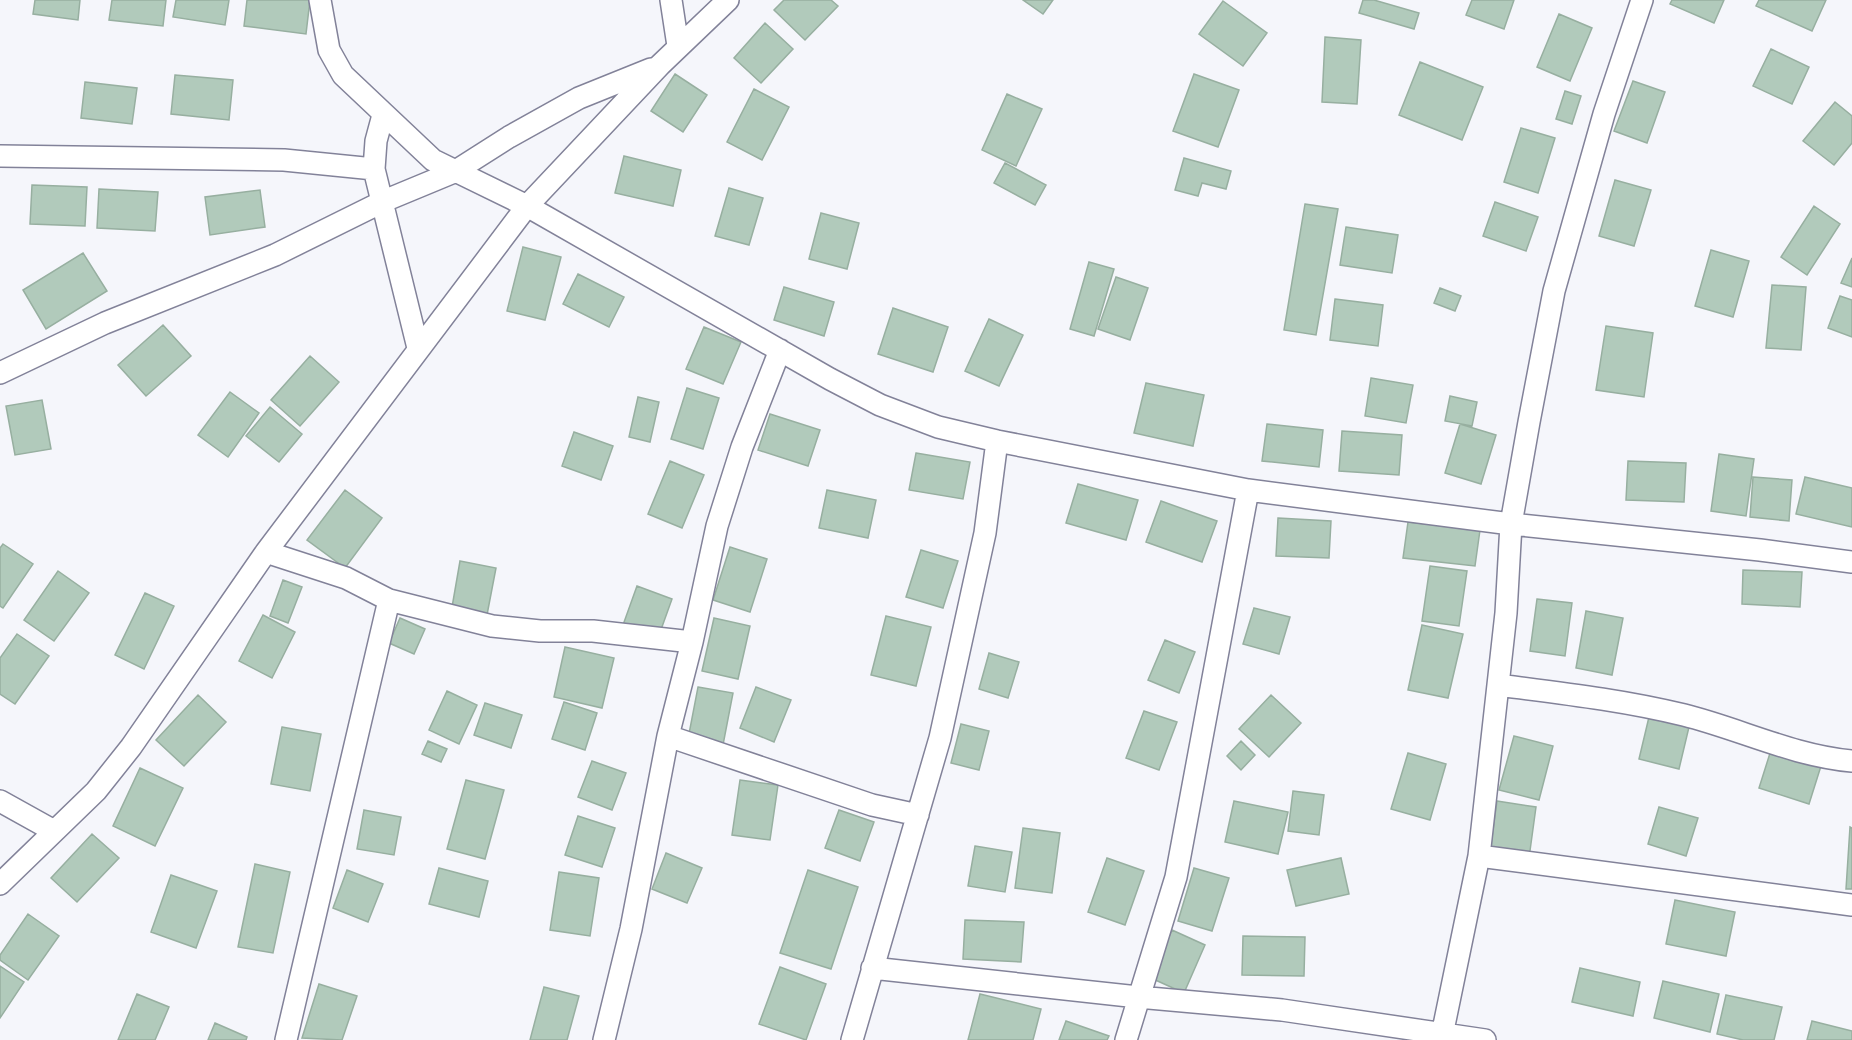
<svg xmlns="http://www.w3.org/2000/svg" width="1852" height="1040" viewBox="0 0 1852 1040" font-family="Lato,sans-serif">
<rect width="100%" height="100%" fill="#f5f6fb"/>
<path fill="#b1cabb" stroke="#97afa0" stroke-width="1.5" d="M 35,0 L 80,0 L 78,20 L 33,14 Z
M 112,0 L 166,0 L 163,26 L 109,20 Z
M 176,0 L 229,0 L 225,25 L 173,17 Z
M 247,0 L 310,0 L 306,34 L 244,26 Z
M 784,0 L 831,0 L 838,6 L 805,40 L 774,10 Z
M 1023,0 L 1053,0 L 1043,14 Z
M 1363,0 L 1374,0 L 1419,13 L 1414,29 L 1359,13 Z
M 1472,0 L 1514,0 L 1504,29 L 1466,15 Z
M 1672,0 L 1724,0 L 1714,23 L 1670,4 Z
M 1759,0 L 1826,0 L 1812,31 L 1756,6 Z
M 1223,1 L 1267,33 L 1243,66 L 1199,34 Z
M 1559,14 L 1592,28 L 1570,81 L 1537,67 Z
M 765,23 L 793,49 L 761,83 L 734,58 Z
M 1325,37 L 1361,40 L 1357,104 L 1322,102 Z
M 1771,49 L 1809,67 L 1792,104 L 1753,86 Z
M 1420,62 L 1483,87 L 1462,140 L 1399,115 Z
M 675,74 L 707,95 L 683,132 L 651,111 Z
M 1194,74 L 1239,90 L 1218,147 L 1173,131 Z
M 175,75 L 233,80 L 229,120 L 171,114 Z
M 1633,81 L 1665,92 L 1647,143 L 1614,131 Z
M 85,82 L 137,88 L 132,124 L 81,118 Z
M 754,89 L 789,107 L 762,160 L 727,142 Z
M 1565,91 L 1581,96 L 1572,124 L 1556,119 Z
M 1007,94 L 1042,109 L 1016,166 L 982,150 Z
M 1835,102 L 1852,116 L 1852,143 L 1834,165 L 1803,141 Z
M 1521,128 L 1555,138 L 1538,193 L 1504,182 Z
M 624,156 L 681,170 L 673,206 L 615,193 Z
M 1184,158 L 1231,171 L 1226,189 L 1202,183 L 1198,196 L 1175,190 Z
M 1005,163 L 1046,185 L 1035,205 L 994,183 Z
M 1615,180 L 1651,190 L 1634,246 L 1599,236 Z
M 32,185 L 87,187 L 85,226 L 30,224 Z
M 729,188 L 763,198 L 749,245 L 715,236 Z
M 99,189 L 158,192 L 155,231 L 97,228 Z
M 260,190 L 265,227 L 210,235 L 205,197 Z
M 1495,202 L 1538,217 L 1526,251 L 1483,236 Z
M 1305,204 L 1338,209 L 1316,335 L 1284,330 Z
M 1814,206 L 1840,224 L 1807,275 L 1781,257 Z
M 821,213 L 859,223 L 847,269 L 809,259 Z
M 1346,227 L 1398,235 L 1392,273 L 1340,265 Z
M 523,247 L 561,257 L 545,320 L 507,311 Z
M 1711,250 L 1749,261 L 1733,317 L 1695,306 Z
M 83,253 L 107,291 L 46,329 L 23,290 Z
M 1852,258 L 1852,287 L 1841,283 Z
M 1089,262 L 1114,269 L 1094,336 L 1070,329 Z
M 578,274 L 624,297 L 609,327 L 563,304 Z
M 1116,277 L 1148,288 L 1130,340 L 1098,329 Z
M 1772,285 L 1806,287 L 1801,350 L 1766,348 Z
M 784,287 L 834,302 L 824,336 L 774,320 Z
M 1440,288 L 1461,296 L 1455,311 L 1434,303 Z
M 1840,296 L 1852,300 L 1852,337 L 1828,328 Z
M 1335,299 L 1383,305 L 1378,346 L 1330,340 Z
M 893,308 L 948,327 L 933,372 L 878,354 Z
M 989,319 L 1023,335 L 999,386 L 965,371 Z
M 163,325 L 191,356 L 146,396 L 118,365 Z
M 1606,326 L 1653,333 L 1644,397 L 1596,390 Z
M 704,327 L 741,342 L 723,384 L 686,369 Z
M 310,356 L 339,382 L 300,426 L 271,400 Z
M 1371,378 L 1413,385 L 1406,423 L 1365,416 Z
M 1146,383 L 1204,395 L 1193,446 L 1134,433 Z
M 687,388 L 719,398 L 703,449 L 671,439 Z
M 230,392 L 259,413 L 228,457 L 198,435 Z
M 1450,396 L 1477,402 L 1472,426 L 1445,421 Z
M 638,397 L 659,402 L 650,442 L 629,437 Z
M 42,400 L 51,449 L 15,455 L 6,406 Z
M 270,407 L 302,434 L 279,462 L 246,436 Z
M 770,414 L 820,430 L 808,466 L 758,450 Z
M 1267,424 L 1323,430 L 1319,467 L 1262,461 Z
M 1460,424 L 1496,435 L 1481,484 L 1445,473 Z
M 1342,431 L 1402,435 L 1399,475 L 1339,471 Z
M 574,432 L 613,446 L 601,480 L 562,466 Z
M 916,453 L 970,462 L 963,499 L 909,490 Z
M 1719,454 L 1754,459 L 1746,516 L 1711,511 Z
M 670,461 L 704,475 L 682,528 L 648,514 Z
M 1628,461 L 1686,463 L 1684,502 L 1626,500 Z
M 1753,477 L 1792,480 L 1789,521 L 1750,517 Z
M 1805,477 L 1852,488 L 1852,527 L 1796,514 Z
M 1078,484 L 1138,500 L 1126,540 L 1066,523 Z
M 345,490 L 382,518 L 345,568 L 307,540 Z
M 827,490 L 876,500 L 868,538 L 819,528 Z
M 1161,501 L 1217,521 L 1202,562 L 1146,542 Z
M 1278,518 L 1331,521 L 1329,558 L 1276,556 Z
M 1408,522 L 1480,530 L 1475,566 L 1403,558 Z
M 3,544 L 33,564 L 3,608 L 0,606 L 0,548 Z
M 730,547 L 767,559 L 750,612 L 713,600 Z
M 921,550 L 958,561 L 943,608 L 906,597 Z
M 460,561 L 496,568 L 486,620 L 451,613 Z
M 1430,566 L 1467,571 L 1459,626 L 1422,621 Z
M 1743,570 L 1802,572 L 1800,607 L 1742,604 Z
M 58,571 L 89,593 L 54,641 L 24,620 Z
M 283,580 L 302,587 L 288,623 L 270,616 Z
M 637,586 L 672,599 L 658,638 L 623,625 Z
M 145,593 L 174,606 L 144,669 L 115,655 Z
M 1537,599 L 1572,603 L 1565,656 L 1530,651 Z
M 1254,608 L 1290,617 L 1279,654 L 1243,644 Z
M 1586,611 L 1623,618 L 1612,675 L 1576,668 Z
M 263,615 L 295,632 L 272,678 L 239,661 Z
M 886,616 L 931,627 L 916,686 L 871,675 Z
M 400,618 L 425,629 L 414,654 L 389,643 Z
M 714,618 L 750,626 L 738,679 L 702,671 Z
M 1422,625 L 1463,634 L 1448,698 L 1408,690 Z
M 17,634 L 49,656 L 15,704 L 0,694 L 0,658 Z
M 1165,640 L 1195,652 L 1179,693 L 1148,680 Z
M 565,647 L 614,658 L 602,708 L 554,697 Z
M 989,653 L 1019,662 L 1008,698 L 979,689 Z
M 698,687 L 733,693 L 723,745 L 688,739 Z
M 756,687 L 791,700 L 774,742 L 740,728 Z
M 447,691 L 477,705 L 459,744 L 429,730 Z
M 198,695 L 226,722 L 184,766 L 156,740 Z
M 1271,695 L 1301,723 L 1269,757 L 1239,729 Z
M 564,702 L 597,713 L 585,750 L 552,739 Z
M 485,703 L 522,715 L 511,748 L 474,735 Z
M 1144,711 L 1177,722 L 1159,770 L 1126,758 Z
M 1649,717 L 1689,727 L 1679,769 L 1639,759 Z
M 961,724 L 989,731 L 979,770 L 951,763 Z
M 282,727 L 321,734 L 310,791 L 271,784 Z
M 1514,736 L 1553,746 L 1539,800 L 1499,790 Z
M 428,741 L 447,749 L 441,762 L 422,754 Z
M 1241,741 L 1255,755 L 1241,770 L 1227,756 Z
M 1771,750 L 1821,766 L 1809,804 L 1759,788 Z
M 1408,753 L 1446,764 L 1430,820 L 1391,809 Z
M 592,761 L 626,773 L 612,810 L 578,797 Z
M 140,768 L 183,788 L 155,846 L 113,826 Z
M 466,780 L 504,790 L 485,859 L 447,849 Z
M 740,780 L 778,785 L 770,840 L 732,835 Z
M 1293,791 L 1324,795 L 1319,835 L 1288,831 Z
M 1234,801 L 1288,812 L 1278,854 L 1225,842 Z
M 1497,801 L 1536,807 L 1529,858 L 1490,852 Z
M 1659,807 L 1698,818 L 1686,856 L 1648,844 Z
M 364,810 L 401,817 L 394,855 L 357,849 Z
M 839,810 L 874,822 L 860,861 L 825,848 Z
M 578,816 L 615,828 L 602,867 L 565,855 Z
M 1850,827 L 1852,828 L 1852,889 L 1846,889 Z
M 1023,828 L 1060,833 L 1052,893 L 1015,888 Z
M 92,834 L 119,858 L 77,902 L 51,878 Z
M 975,846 L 1012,852 L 1005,892 L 968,886 Z
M 666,853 L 702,868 L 687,903 L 652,889 Z
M 1107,858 L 1144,871 L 1125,925 L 1088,912 Z
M 1341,858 L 1349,894 L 1296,906 L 1287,870 Z
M 255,864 L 290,872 L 273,953 L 238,947 Z
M 439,868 L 488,881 L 479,917 L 429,904 Z
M 1194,868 L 1229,878 L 1212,931 L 1178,921 Z
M 347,870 L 383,884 L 368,922 L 333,908 Z
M 808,870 L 858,887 L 831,969 L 780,953 Z
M 559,872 L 599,878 L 590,936 L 550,930 Z
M 171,875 L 217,891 L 196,948 L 151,932 Z
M 1675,900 L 1735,912 L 1726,956 L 1666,944 Z
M 28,914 L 59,936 L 28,980 L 0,960 L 0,955 Z
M 965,920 L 1024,922 L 1021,962 L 963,959 Z
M 1172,930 L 1205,945 L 1184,993 L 1151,978 Z
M 1243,936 L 1305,937 L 1304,976 L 1242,975 Z
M 0,966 L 24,982 L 0,1018 Z
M 780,967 L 826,984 L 806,1040 L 759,1024 Z
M 1580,968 L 1640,982 L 1633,1016 L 1572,1002 Z
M 1663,981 L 1719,994 L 1710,1032 L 1654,1018 Z
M 319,984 L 357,996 L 342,1040 L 302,1038 Z
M 544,987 L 579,996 L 567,1040 L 530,1040 Z
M 137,994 L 169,1007 L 155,1040 L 118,1040 Z
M 980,994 L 1041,1009 L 1033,1040 L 968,1040 Z
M 1726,995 L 1782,1007 L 1774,1040 L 1743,1040 L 1717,1034 Z
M 1066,1021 L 1109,1036 L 1107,1040 L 1059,1040 Z
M 1812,1021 L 1852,1031 L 1852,1040 L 1807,1040 Z
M 215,1023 L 247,1037 L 246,1040 L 208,1040 Z"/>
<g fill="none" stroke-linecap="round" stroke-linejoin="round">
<defs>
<path id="street" d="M 320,0 L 329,50 L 343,75 L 433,160 L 527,206 L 830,379 L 880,405 L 938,427 L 997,441 L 1248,490 L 1511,524 L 1760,550 L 1852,562
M 671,0 L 678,46
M 383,115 L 376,141 L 374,169 L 418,348
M 0,156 L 284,160 L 374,169
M 0,373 L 105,323 L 275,255 L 384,201 L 454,172 L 509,137 L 579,98 L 651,69
M 266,552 L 346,578 L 389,600 L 286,1040
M 389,600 L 492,626 L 540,631 L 593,631 L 692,642
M 1498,685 C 1560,693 1623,700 1684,715 C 1740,729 1794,756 1852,761
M 668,736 L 872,805 L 918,815
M 0,801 L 54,831
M 1479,856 L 1852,905
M 0,884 L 96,791 L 131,747 L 266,552 L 527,206 L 660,65 L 728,0
M 872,968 L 1138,997 L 1282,1010 L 1485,1040
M 604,1040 L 631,929 L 668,736 L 692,642 L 717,526 L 742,447 L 780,350
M 852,1040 L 940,738 L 985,533 L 997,441
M 1126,1040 L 1176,877 L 1248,490
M 1441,1040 L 1479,856 L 1506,613 L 1511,524 L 1529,422 L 1554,291 L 1604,114 L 1642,0"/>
</defs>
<use href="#street" stroke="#828299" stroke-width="24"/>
<use href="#street" stroke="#fff" stroke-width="21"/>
</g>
</svg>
